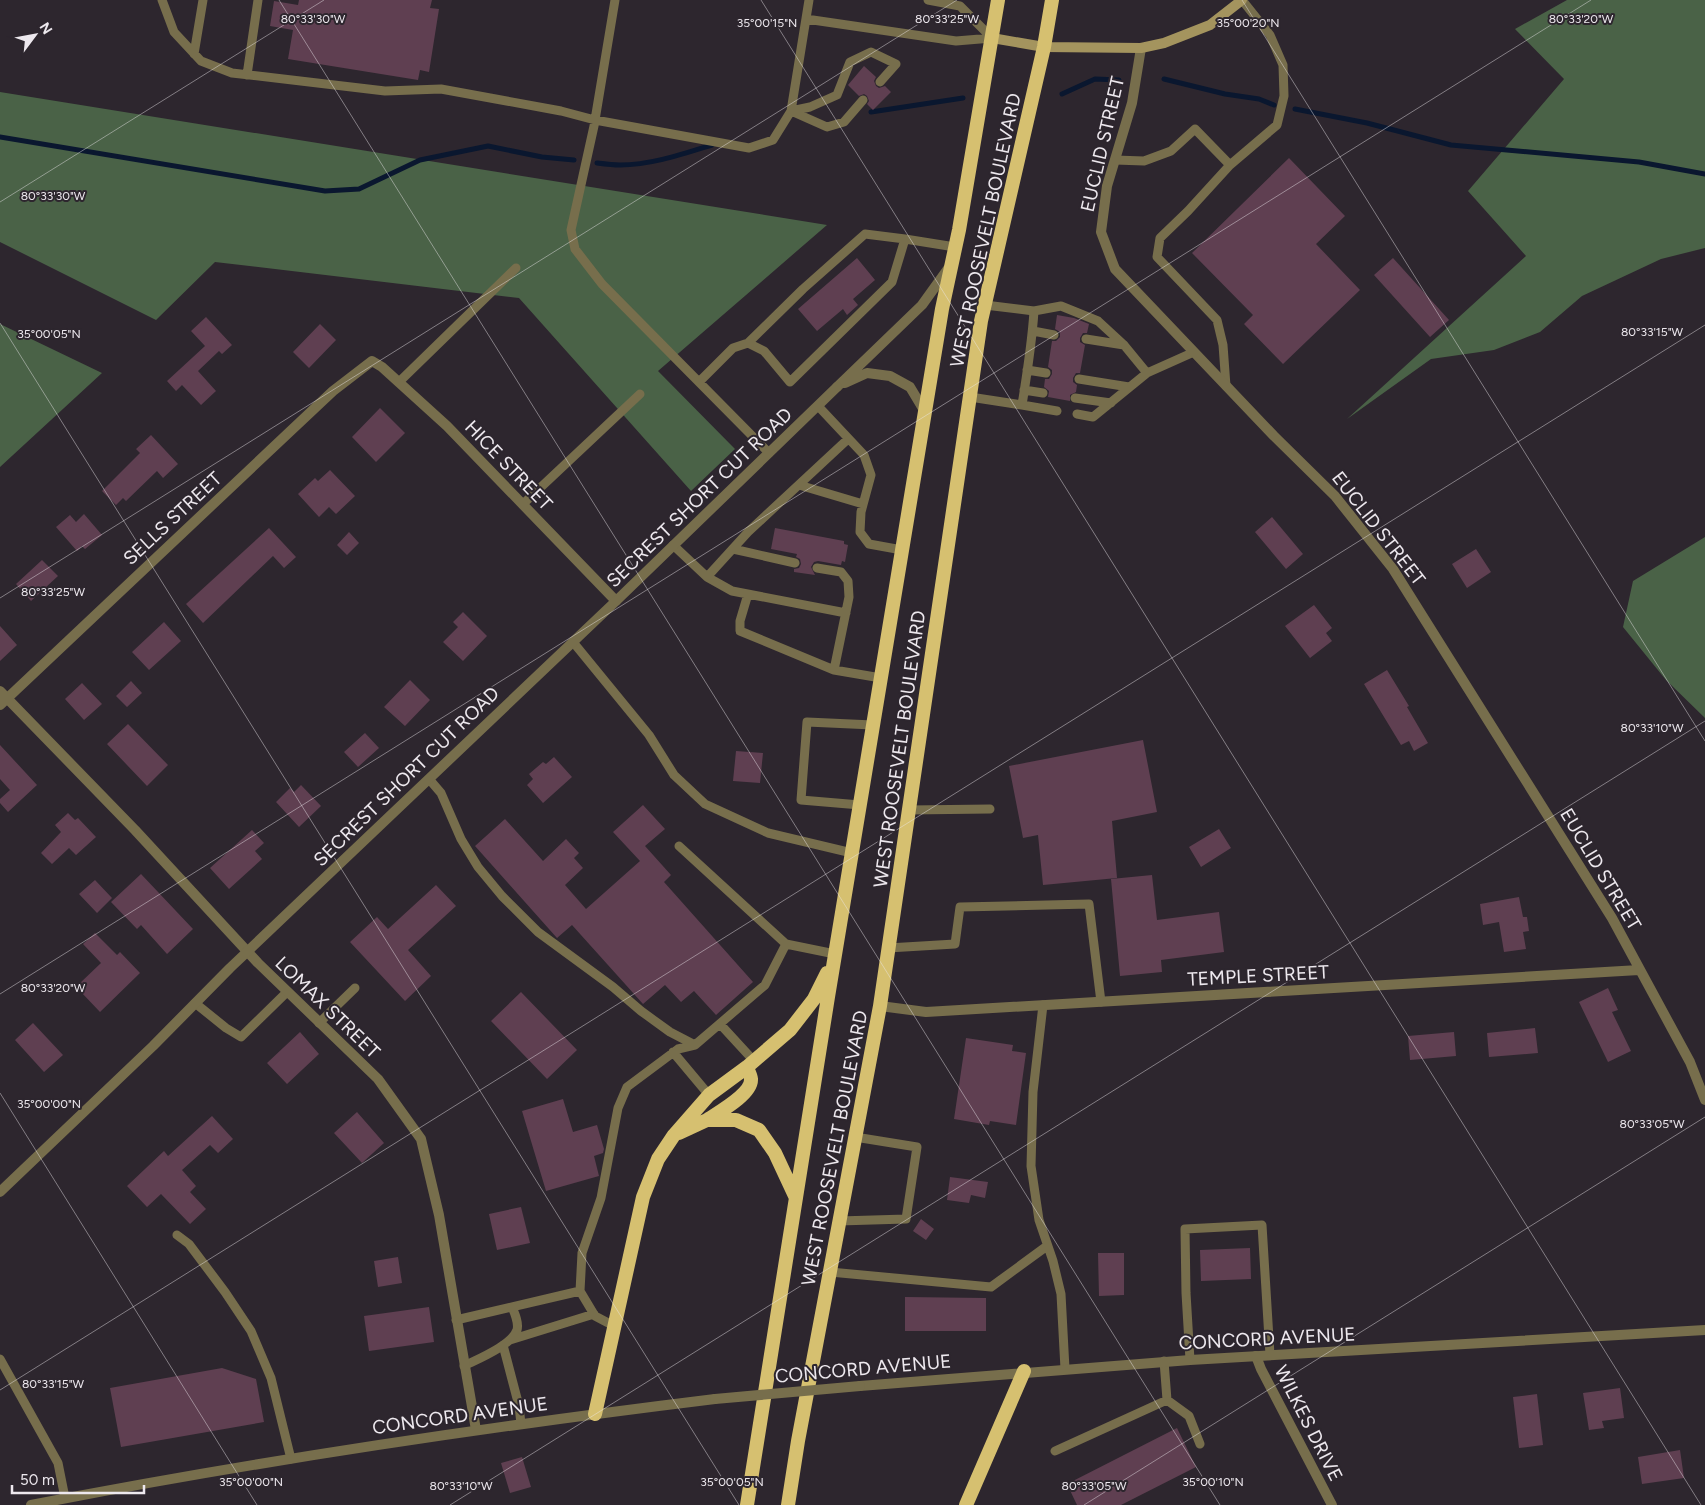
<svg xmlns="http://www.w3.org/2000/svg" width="1705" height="1505" viewBox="0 0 1705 1505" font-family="Figtree,sans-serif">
<rect width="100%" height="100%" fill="#2d262e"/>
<path fill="#4a6247" d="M 1567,0 L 1705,0 L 1705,248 L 1661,259 L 1582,296 L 1540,332 L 1494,350 L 1431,359 L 1347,419 L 1526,256 L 1468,191 L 1564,79 L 1515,29 Z
M 0,92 L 827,225 L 658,371 L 735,449 L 691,491 L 519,298 L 215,262 L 156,320 L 0,242 Z
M 0,324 L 102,373 L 0,467 Z
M 1705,537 L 1705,718 L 1666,680 L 1623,627 L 1633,581 Z"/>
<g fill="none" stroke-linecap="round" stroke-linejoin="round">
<path stroke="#0a172f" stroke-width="5" d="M 1164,79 L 1225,94 L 1259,99 L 1274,105
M 1062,94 L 1095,79 L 1119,80
M 1295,109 L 1367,123 L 1451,145 L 1639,162 L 1705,174
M 871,112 L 963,98
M 0,137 L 325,191 L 359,189 L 420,160 L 488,146 L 542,157 L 574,160
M 597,163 C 605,164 613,165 620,165 C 651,165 683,154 712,145"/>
</g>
<path fill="#5f3f51" d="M 299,0 L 432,0 L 430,8 L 439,9 L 429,72 L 420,70 L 418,80 L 288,59 L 293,30 L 270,26 L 274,1 L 298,5 Z
M 864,66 L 876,77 L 874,81 L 876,86 L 879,88 L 885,86 L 891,92 L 873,110 L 867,104 L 869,101 L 867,96 L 864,94 L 859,96 L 848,85 Z
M 1289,158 L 1345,216 L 1316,244 L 1360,290 L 1283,364 L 1244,324 L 1253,315 L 1192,253 Z
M 857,258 L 875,280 L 853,299 L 858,305 L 847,315 L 843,309 L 817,331 L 798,309 Z
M 1393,258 L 1449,320 L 1430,337 L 1374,275 Z
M 1057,315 L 1074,318 L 1089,324 L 1087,333 L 1083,333 L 1080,338 L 1080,342 L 1085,345 L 1080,373 L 1076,373 L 1073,378 L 1073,382 L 1077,385 L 1076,392 L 1070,395 L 1070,401 L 1048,397 L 1049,391 L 1044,387 L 1045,379 L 1049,379 L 1052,374 L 1052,370 L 1048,367 L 1052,341 L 1056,341 L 1060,337 L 1060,332 L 1055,329 Z
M 206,317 L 232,345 L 222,354 L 219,351 L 198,371 L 216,391 L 201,405 L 182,385 L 176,391 L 167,381 L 205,346 L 191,331 Z
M 320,324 L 336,340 L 309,368 L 293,352 Z
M 380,408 L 405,433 L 376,462 L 352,437 Z
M 151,435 L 178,464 L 163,478 L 157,471 L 126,501 L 123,498 L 116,505 L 102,491 L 140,453 L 136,449 Z
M 330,470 L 355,496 L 336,514 L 329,507 L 319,517 L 298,494 L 315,478 L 318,481 Z
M 84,514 L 102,535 L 85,549 L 82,546 L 77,551 L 56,527 L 70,515 L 76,522 Z
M 1272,517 L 1303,554 L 1286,569 L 1255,532 Z
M 269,528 L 296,557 L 284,568 L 273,556 L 203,623 L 186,604 Z
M 775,528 L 844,541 L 844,544 L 848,545 L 845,562 L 842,561 L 841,565 L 818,561 L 814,562 L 811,567 L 815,575 L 794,572 L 794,569 L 799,568 L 801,564 L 800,559 L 796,557 L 797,554 L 771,549 Z
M 349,532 L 359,543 L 347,555 L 337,545 Z
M 1476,549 L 1491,572 L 1467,588 L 1452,564 Z
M 42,560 L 58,576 L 31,601 L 16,584 Z
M 1314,605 L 1332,628 L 1326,633 L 1332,641 L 1310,658 L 1285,626 Z
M 463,612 L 487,636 L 463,661 L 443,642 L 458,627 L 453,622 Z
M 164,622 L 181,641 L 149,670 L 132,652 Z
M 0,626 L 17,645 L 0,661 Z
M 1387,670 L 1409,706 L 1407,707 L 1428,743 L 1414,751 L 1409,741 L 1401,745 L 1364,684 Z
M 410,680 L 430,700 L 405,726 L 384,707 Z
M 131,681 L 142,693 L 127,707 L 116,696 Z
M 82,683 L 102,704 L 84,720 L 65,699 Z
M 128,724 L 168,765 L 147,786 L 107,744 Z
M 365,733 L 379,748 L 358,767 L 344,752 Z
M 1143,740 L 1157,812 L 1112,821 L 1117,878 L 1043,885 L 1038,835 L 1023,838 L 1009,766 Z
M 0,745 L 37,785 L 8,812 L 0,803 L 0,799 L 10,790 L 0,779 Z
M 736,751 L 763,753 L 760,783 L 733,781 Z
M 554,757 L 572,777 L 543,803 L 527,785 L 533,779 L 529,774 L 543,762 L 546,764 Z
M 301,785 L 321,806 L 299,827 L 276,802 L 290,788 L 294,792 Z
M 643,805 L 665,829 L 645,846 L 671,875 L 664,882 L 753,982 L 716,1015 L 694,991 L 681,1002 L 665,985 L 643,1004 L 572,925 L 557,938 L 475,846 L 505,819 L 543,861 L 566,839 L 579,853 L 574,858 L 583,868 L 565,885 L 586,909 L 640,861 L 613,832 Z
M 68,813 L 75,820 L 78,818 L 96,837 L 76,855 L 69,848 L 52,864 L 41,853 L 61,832 L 55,825 Z
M 1219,829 L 1231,848 L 1201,867 L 1189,847 Z
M 252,830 L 264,843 L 255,851 L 262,859 L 229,889 L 210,868 Z
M 141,874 L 193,929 L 167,954 L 141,925 L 137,929 L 111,902 Z
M 1152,875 L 1157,920 L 1219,912 L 1224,952 L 1161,960 L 1162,972 L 1120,976 L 1111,879 Z
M 95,880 L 112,898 L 97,913 L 79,894 Z
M 436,885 L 456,906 L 408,950 L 431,976 L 405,1001 L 350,942 L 377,917 L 388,929 Z
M 1519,897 L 1523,917 L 1527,917 L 1529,931 L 1523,932 L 1526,949 L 1504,952 L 1499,922 L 1483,925 L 1480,904 Z
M 95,933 L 117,955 L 120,952 L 140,973 L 100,1012 L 81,992 L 84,990 L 79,984 L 101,963 L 83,944 Z
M 1608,988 L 1618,1010 L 1612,1012 L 1631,1051 L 1608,1062 L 1579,1002 Z
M 521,992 L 577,1050 L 547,1079 L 491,1021 Z
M 33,1023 L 63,1055 L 44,1072 L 15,1040 Z
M 1535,1028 L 1538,1053 L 1489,1057 L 1487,1033 Z
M 300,1032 L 319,1054 L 287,1084 L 267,1063 Z
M 1454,1032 L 1456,1056 L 1410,1060 L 1408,1036 Z
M 966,1038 L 1013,1045 L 1012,1051 L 1026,1053 L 1016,1125 L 990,1121 L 989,1125 L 954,1119 Z
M 563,1099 L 573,1132 L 597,1125 L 604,1149 L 603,1153 L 594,1156 L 599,1176 L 546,1191 L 522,1111 Z
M 357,1112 L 384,1143 L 362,1163 L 334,1133 Z
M 212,1116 L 233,1139 L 218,1153 L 210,1145 L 182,1170 L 196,1186 L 190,1192 L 206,1209 L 190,1224 L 161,1194 L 147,1207 L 127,1186 L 164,1151 L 168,1156 Z
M 950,1177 L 988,1182 L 985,1198 L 971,1195 L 969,1203 L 947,1200 Z
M 521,1207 L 530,1243 L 497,1250 L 489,1214 Z
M 921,1219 L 934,1229 L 926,1240 L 913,1231 Z
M 1250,1248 L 1251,1279 L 1201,1281 L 1200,1250 Z
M 1098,1253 L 1124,1253 L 1124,1295 L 1099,1296 Z
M 398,1257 L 402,1283 L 378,1287 L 374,1261 Z
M 905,1297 L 986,1298 L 986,1331 L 905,1331 Z
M 429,1307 L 434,1342 L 369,1351 L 364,1316 Z
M 222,1368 L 256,1379 L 264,1422 L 121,1447 L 110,1388 Z
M 1620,1388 L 1624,1418 L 1602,1421 L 1604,1428 L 1589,1430 L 1583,1393 Z
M 1537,1394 L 1543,1445 L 1519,1448 L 1513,1397 Z
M 1177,1428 L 1196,1467 L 1121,1505 L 1077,1505 L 1067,1484 Z
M 1680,1450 L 1684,1478 L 1642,1484 L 1638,1457 Z
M 522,1457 L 531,1487 L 510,1493 L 501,1463 Z"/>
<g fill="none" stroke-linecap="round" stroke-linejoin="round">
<path stroke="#776e4c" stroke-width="9" d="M 162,0 L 174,32 L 201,61 L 232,73 L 385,91 L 441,89 L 561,111 L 595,120 L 749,148 L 773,140 L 791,111 L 809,0
M 615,0 L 594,126 L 571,230 L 575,249 L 602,284 L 769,453
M 806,19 L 956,41 L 992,38 L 960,6 L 928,0
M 194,54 L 203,0
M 247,75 L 258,0
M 863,100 L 844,122 L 827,127 L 791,111 L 810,107 L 837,95 L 850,62 L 871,52 L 896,64 L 880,82
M 1115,160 L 1144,161 L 1171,151 L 1195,129 L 1230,165 L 1188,211 L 1160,238 L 1157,257 L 1217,320 L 1223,345 L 1226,386
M 1230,165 L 1277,125 L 1284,96 L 1283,65 L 1270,35 L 1242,0
M 905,239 L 955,247
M 1034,311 L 1061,306 L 1098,321 L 1124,345 L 1147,373 L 1194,352
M 1033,331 L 1054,335
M 1086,339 L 1124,345
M 1027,370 L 1046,373
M 1079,379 L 1129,387
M 399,382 L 516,268
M 699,382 L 733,348 L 748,343 L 803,289 L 865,234 L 905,239 L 892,282 L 790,382 L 764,351 L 748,343
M 1024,390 L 1043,393
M 970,397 L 1022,405 C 1027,374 1032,343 1034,311 L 985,305
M 1075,398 L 1111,403
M 1022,405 L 1057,411
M 818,406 L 864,455 L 871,475 L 861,512 L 860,532 L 869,544 L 902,550
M 1077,414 L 1093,417 L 1147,373
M 799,485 L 863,504
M 523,504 L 640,394
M 673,545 L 707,577
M 733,549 L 795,563
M 817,568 L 841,572 L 848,581 L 849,597 L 834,670 L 881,678
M 748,594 L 740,621 L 740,631 L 834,670
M 846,613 L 732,591 L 707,577 L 748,532 L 848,439
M 573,642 L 649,735 L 674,775 L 705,804 L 768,833 L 852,853
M 429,779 L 441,793 L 461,839 L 478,867 L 502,896 L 538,932 L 613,987 L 641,1011 L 670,1032 L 695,1045
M 860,805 L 801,800 L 807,722 L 873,725
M 909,810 L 990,809
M 679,846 L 786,944 L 835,954
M 888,948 L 955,944 L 960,907 L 1089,904 L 1101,1002
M 195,1003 L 226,1028 L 241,1037 L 287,992
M 1043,1005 L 1033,1092 L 1031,1166 L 1039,1220 L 1053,1261 L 1061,1294 L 1065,1369
M 319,1023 L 355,988
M 720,1024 L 754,1061
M 673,1052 L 709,1095
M 839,1221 L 906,1219 L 917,1147 L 855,1137
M 177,1235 L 189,1244 L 225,1292 L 251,1331 L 271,1378 L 291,1459
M 830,1272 L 991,1287 L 1047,1246
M 456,1320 L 580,1291
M 614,1326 L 595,1316 L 580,1291 L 582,1253 L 601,1198 L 618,1108 L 627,1087 L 678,1049 L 695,1045 L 765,985 L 786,944
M 510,1340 L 594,1314
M 503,1345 L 519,1406 L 521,1424
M 0,1359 L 58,1463 L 65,1498
M 1190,1360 L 1186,1293 L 1185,1229 L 1262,1225 L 1270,1355
M 1164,1361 L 1167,1400
M 464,1366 C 478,1359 512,1345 517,1330 C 519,1323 515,1314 512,1307
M 1055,1451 L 1167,1400 L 1189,1416 L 1200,1444"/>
<path stroke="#776e4c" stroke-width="10" d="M 1141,48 L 1132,103 L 1107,186 L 1101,232 L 1115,269 L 1274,436 L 1335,496 L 1393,569 L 1612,918 L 1690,1062 L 1705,1100
M 845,383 L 867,373 L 890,376 L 910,387 L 925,412
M 837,387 L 922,305 L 950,266
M 0,691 L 135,830 L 258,963 L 378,1079 L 421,1139 L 439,1215 L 476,1430
M 0,705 L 333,391 L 372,361 L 382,367 L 447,426 L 616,601
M 880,1006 L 926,1012 L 1639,970
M 1256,1356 L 1261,1369 L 1332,1505"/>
<path stroke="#776e4c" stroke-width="10" d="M 0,1192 L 153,1046 L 230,968 L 616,601 L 837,387
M 860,1386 L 1190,1360 L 1705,1330
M 31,1505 C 257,1461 486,1427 715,1399"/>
<path stroke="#a4945e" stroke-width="10" d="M 992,38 L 1044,47 L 1141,48 L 1164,43 L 1210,25 L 1242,0"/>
<path stroke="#d6c070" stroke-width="14" d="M 707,1120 C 719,1112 752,1094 751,1079 C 751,1076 748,1071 747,1067
M 679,1133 L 707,1120 L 736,1120 L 759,1130 L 775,1153 L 796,1198
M 595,1414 L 643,1197 L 658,1159 L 674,1135 L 709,1095 L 747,1067 L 790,1030 L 814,999 L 827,973
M 747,1505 L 828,997 L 942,309 L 959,230 L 998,0
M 788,1505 L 798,1441 L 880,1006 L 981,321 L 1044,47 L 1052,0
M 966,1505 L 1024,1371"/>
<path stroke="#776e4c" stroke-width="10" d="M 715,1399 L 860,1386"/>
</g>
<path fill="none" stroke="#ede8ee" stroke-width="1" stroke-opacity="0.45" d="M 279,0 L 1220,1505M 761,0 L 1701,1505M 1242,0 L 1705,741M 0,202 L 324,0M 0,323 L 739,1505M 0,598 L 957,0M 0,994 L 1591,0M 0,1093 L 257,1505M 0,1390 L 1705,325M 450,1505 L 1705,721M 1084,1505 L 1705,1117"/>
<g text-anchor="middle" stroke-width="4" stroke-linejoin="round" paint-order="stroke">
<g font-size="19" fill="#ede8ee" stroke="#2d262e">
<text transform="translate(1102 144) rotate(-77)" y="7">EUCLID STREET</text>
<text transform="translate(985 230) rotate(-78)" y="7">WEST ROOSEVELT BOULEVARD</text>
<text transform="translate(509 465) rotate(46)" y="7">HICE STREET</text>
<text transform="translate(699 497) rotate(-44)" y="7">SECREST SHORT CUT ROAD</text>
<text transform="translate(172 518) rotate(-43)" y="7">SELLS STREET</text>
<text transform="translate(1379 528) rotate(52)" y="7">EUCLID STREET</text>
<text transform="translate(899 749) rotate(-82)" y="7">WEST ROOSEVELT BOULEVARD</text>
<text transform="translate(406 776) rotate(-44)" y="7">SECREST SHORT CUT ROAD</text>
<text transform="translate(1601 869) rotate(59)" y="7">EUCLID STREET</text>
<text transform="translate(1258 975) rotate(-3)" y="7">TEMPLE STREET</text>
<text transform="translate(328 1007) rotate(44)" y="7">LOMAX STREET</text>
<text transform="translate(834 1148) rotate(-79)" y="7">WEST ROOSEVELT BOULEVARD</text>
<text transform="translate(1267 1338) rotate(-3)" y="7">CONCORD AVENUE</text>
<text transform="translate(863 1368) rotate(-5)" y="7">CONCORD AVENUE</text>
<text transform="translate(460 1415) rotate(-8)" y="7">CONCORD AVENUE</text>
<text transform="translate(1309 1423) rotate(63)" y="7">WILKES DRIVE</text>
</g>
</g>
<g font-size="12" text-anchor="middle" fill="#ede8ee" stroke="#2d262e" stroke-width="4" stroke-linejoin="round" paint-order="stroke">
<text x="313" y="23">80°33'30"W</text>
<text x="1581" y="23">80°33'20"W</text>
<text x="947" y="23">80°33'25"W</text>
<text x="767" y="27">35°00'15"N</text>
<text x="1248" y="27">35°00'20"N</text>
<text x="53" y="200">80°33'30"W</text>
<text x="1652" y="336">80°33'15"W</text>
<text x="49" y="338">35°00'05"N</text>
<text x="53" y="596">80°33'25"W</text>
<text x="1652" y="732">80°33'10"W</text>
<text x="53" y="992">80°33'20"W</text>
<text x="49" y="1108">35°00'00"N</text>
<text x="1652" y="1128">80°33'05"W</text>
<text x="53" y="1388">80°33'15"W</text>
<text x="251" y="1486">35°00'00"N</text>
<text x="732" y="1486">35°00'05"N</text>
<text x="1213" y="1486">35°00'10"N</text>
<text x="461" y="1490">80°33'10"W</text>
<text x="1094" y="1490">80°33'05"W</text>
</g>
<g transform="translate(35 35) rotate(58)" stroke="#2d262e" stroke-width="4" paint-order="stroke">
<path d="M0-4L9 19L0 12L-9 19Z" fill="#ede8ee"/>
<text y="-8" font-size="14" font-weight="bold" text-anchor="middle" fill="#ede8ee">N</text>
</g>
<path d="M12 1485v8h132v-8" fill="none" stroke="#ede8ee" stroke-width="2.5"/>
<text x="20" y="1485" font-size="15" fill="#ede8ee" stroke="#2d262e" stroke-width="4" paint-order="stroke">50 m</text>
</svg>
